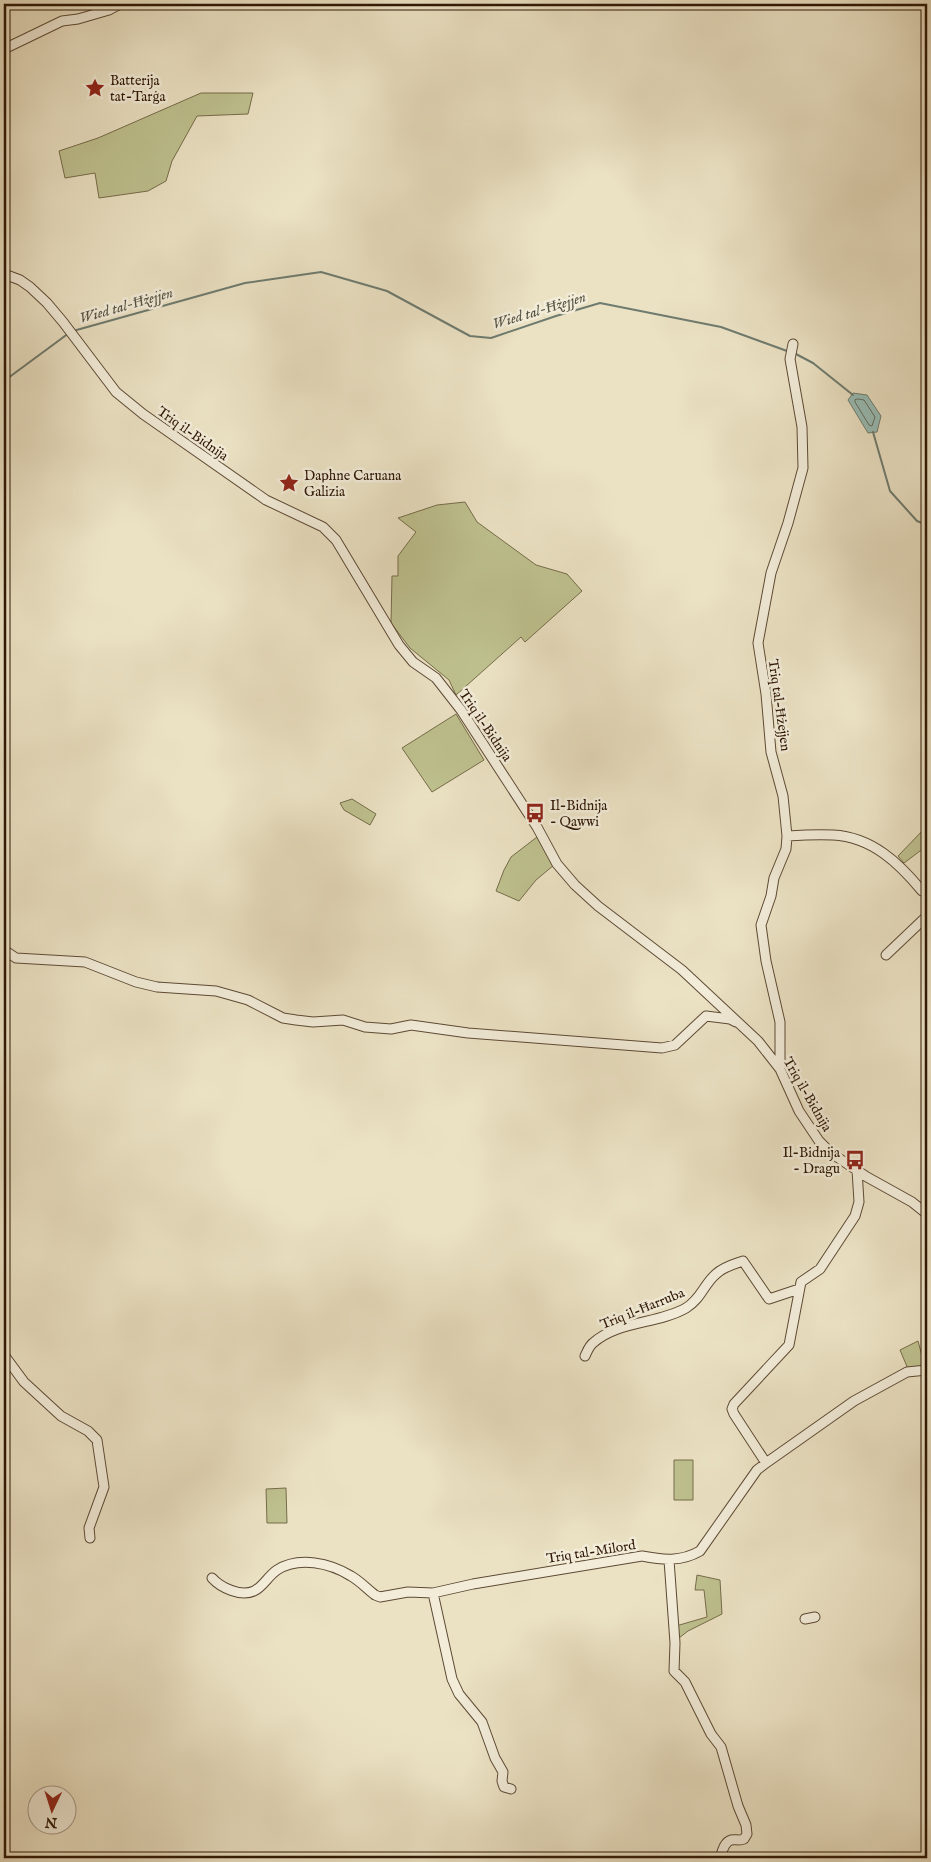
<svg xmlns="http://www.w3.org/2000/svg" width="931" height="1862" viewBox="0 0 931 1862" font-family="'IM FELL English',serif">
<rect width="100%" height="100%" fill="#ebe2c4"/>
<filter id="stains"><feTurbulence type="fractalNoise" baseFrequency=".004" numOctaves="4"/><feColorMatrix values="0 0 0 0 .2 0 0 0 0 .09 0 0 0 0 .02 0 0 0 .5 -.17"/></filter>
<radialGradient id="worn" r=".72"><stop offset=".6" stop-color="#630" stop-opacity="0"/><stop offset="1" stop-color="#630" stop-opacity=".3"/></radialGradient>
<path fill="#bec18f" stroke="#766c4a" d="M 201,93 L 253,93 L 248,114 L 197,116 L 172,161 L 166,181 L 148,191 L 99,198 L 95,173 L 65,178 L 59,151 L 98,138 Z
M 465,502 L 477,522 L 536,565 L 567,574 L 582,591 L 525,642 L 521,637 L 456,695 L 449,680 L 410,648 L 391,623 L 392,576 L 398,576 L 398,556 L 416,532 L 398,518 L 437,505 Z
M 456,714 L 484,760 L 432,792 L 402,748 Z
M 352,799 L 376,814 L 370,825 L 344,810 L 340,803 Z
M 927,826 L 927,850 L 920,851 L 904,863 L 898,856 Z
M 537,837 L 554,865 L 536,880 L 519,901 L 496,891 L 504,870 L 511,857 Z
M 918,1341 L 925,1367 L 908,1369 L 900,1350 Z
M 674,1460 L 693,1460 L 693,1500 L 674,1500 Z
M 286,1488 L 287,1523 L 267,1523 L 266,1489 Z
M 697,1575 L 720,1580 L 722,1614 L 688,1631 L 679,1638 L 676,1626 L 707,1617 L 704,1590 L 695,1590 Z"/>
<path fill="#98bdb6" stroke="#6e7b6f" d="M 853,393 L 867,395 L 881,416 L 877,432 L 868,433 L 848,400 Z"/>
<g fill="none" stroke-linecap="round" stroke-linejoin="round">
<path stroke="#636a5d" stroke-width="1" d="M 858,399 L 864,400 L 875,417 L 872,426 L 869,425 L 855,402 L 855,400 Z"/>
<path stroke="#6e7b6f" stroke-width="2" d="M 73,331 L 245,283 L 321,272 L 387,291 L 470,336 L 491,338 L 556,316 L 600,303 L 721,327 L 787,351
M 794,353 L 813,363 L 853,395
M 4,381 L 69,333
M 873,432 L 890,491 L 917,521 L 927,525"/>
<defs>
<path id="minor" d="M 4,49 L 62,21 L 78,19 L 109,10 L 120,4
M 4,274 L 20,280 L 30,287 L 47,303 L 63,322 L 116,392 L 143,414 L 266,500 L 323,527 L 336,540 L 399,645 L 413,662 L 436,678 L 461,710 L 537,827 L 557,864 L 575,885 L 598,906 L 682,970 L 758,1041 L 780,1069 L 799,1111 L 819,1141 L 831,1153 L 867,1177 L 912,1202 L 927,1214
M 787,836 C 802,835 818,834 833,835 C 872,837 899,863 922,891 L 925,891 L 927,897
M 4,950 L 16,958 L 85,962 L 136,982 L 157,987 L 216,991 L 248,1000 L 283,1018 L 296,1020 L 313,1022 L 343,1020 L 365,1027 L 391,1029 L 411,1025 L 468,1033 L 662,1048 L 675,1045 L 706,1016 L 730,1019 L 736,1022
M 886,955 L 927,916
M 780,1069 L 780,1022 L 766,961 L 761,925 L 771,896 L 774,878 L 786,849 L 787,836 L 783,796 L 771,752 L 766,694 L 758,643 L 771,573 L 788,523 L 803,468 L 802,427 L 790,359 L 793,344
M 4,1355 L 24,1382 L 61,1416 L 88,1431 L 97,1440 L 104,1487 L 89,1528 L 90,1538
M 585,1356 C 587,1352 589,1346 593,1343 C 617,1321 658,1324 686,1308 C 701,1299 704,1284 716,1274 C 723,1267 734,1264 743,1261 L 769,1299 L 799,1289
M 766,1463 L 734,1414 L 732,1409 L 734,1404 L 789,1345 L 801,1282 L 820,1269 L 855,1216 L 859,1202 L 857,1170
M 669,1560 L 675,1643 L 674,1671 L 685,1682 L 711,1734 L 721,1747 L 738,1806 L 746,1825 L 747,1834 L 744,1839 C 739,1841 736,1839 731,1840 C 724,1842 722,1852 720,1858
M 212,1578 C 221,1588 241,1597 254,1591 C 263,1587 268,1576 277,1570 C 299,1556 330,1563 351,1576 C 360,1581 367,1589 375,1595 L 380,1597 L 408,1592 L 433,1593 L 473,1584 L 642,1556 C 663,1560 681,1562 700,1551 L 757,1470 L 766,1463 L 854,1401 L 907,1372 L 927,1370
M 433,1593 L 452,1679 L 459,1694 L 482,1722 L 495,1758 L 503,1772 L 502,1781 L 504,1787 L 511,1789
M 805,1619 L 815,1617"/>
</defs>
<use href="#minor" stroke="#5d4a34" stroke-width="11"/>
<use href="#minor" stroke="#f2ecd9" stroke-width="9"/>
</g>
<defs>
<symbol id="sight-bare" viewBox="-9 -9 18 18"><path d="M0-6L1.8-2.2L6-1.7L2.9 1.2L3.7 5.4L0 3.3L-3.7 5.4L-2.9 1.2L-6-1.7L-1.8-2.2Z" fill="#8f2418" stroke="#f2ecd9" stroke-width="2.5" paint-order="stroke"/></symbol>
<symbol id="bus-bare" viewBox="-9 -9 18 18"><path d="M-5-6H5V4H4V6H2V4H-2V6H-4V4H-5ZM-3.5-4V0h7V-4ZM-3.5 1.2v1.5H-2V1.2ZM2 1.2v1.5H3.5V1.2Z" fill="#8f2418" stroke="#f2ecd9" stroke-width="2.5" paint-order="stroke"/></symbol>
</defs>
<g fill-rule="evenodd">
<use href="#sight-bare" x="81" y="74" width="28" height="28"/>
<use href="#sight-bare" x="275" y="469" width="28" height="28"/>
<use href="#bus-bare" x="521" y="799" width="28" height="28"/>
<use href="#bus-bare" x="841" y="1146" width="28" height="28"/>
</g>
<g text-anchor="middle" stroke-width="5" stroke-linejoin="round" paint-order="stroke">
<g font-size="14" fill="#2e1704" stroke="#f2ecd9" text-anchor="start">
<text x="110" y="85">Batterija<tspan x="110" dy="16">tat-Tarġa</tspan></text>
<text x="304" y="480">Daphne Caruana<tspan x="304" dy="16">Galizia</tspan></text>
<text x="550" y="810">Il-Bidnija<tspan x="550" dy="16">- Qawwi</tspan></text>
<text x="840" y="1157" text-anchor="end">Il-Bidnija<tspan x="840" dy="16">- Dragu</tspan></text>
</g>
<g font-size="14" fill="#2e1704" stroke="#f2ecd9">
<text transform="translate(193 433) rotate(35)" y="5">Triq il-Bidnija</text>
<text transform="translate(780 705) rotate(82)" y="5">Triq tal-Ħżejjen</text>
<text transform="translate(486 725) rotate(56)" y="5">Triq il-Bidnija</text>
<text transform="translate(808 1094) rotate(60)" y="5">Triq il-Bidnija</text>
<text transform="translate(642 1308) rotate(-22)" y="5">Triq il-Ħarruba</text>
<text transform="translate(591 1551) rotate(-9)" y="5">Triq tal-Milord</text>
</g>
<g font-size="15" font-style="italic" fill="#535142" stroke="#f2ecd9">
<text transform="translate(126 305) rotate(-16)" y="5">Wied tal-Ħżejjen</text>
<text transform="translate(539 310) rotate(-17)" y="5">Wied tal-Ħżejjen</text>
</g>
</g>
<rect width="931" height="1862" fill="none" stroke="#ebe2c4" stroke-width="20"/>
<rect x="5" y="5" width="921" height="1852" fill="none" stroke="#2e1704" stroke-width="2.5"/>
<rect x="10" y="10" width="911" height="1842" fill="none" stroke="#2e1704"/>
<g transform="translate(52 1810) rotate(184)"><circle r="24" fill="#f2ecd9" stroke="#a49784"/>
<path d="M0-4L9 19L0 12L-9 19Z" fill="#8f2418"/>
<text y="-8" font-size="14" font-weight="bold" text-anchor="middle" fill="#2e1704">N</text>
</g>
<rect width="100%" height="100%" filter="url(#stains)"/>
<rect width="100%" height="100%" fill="url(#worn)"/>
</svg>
